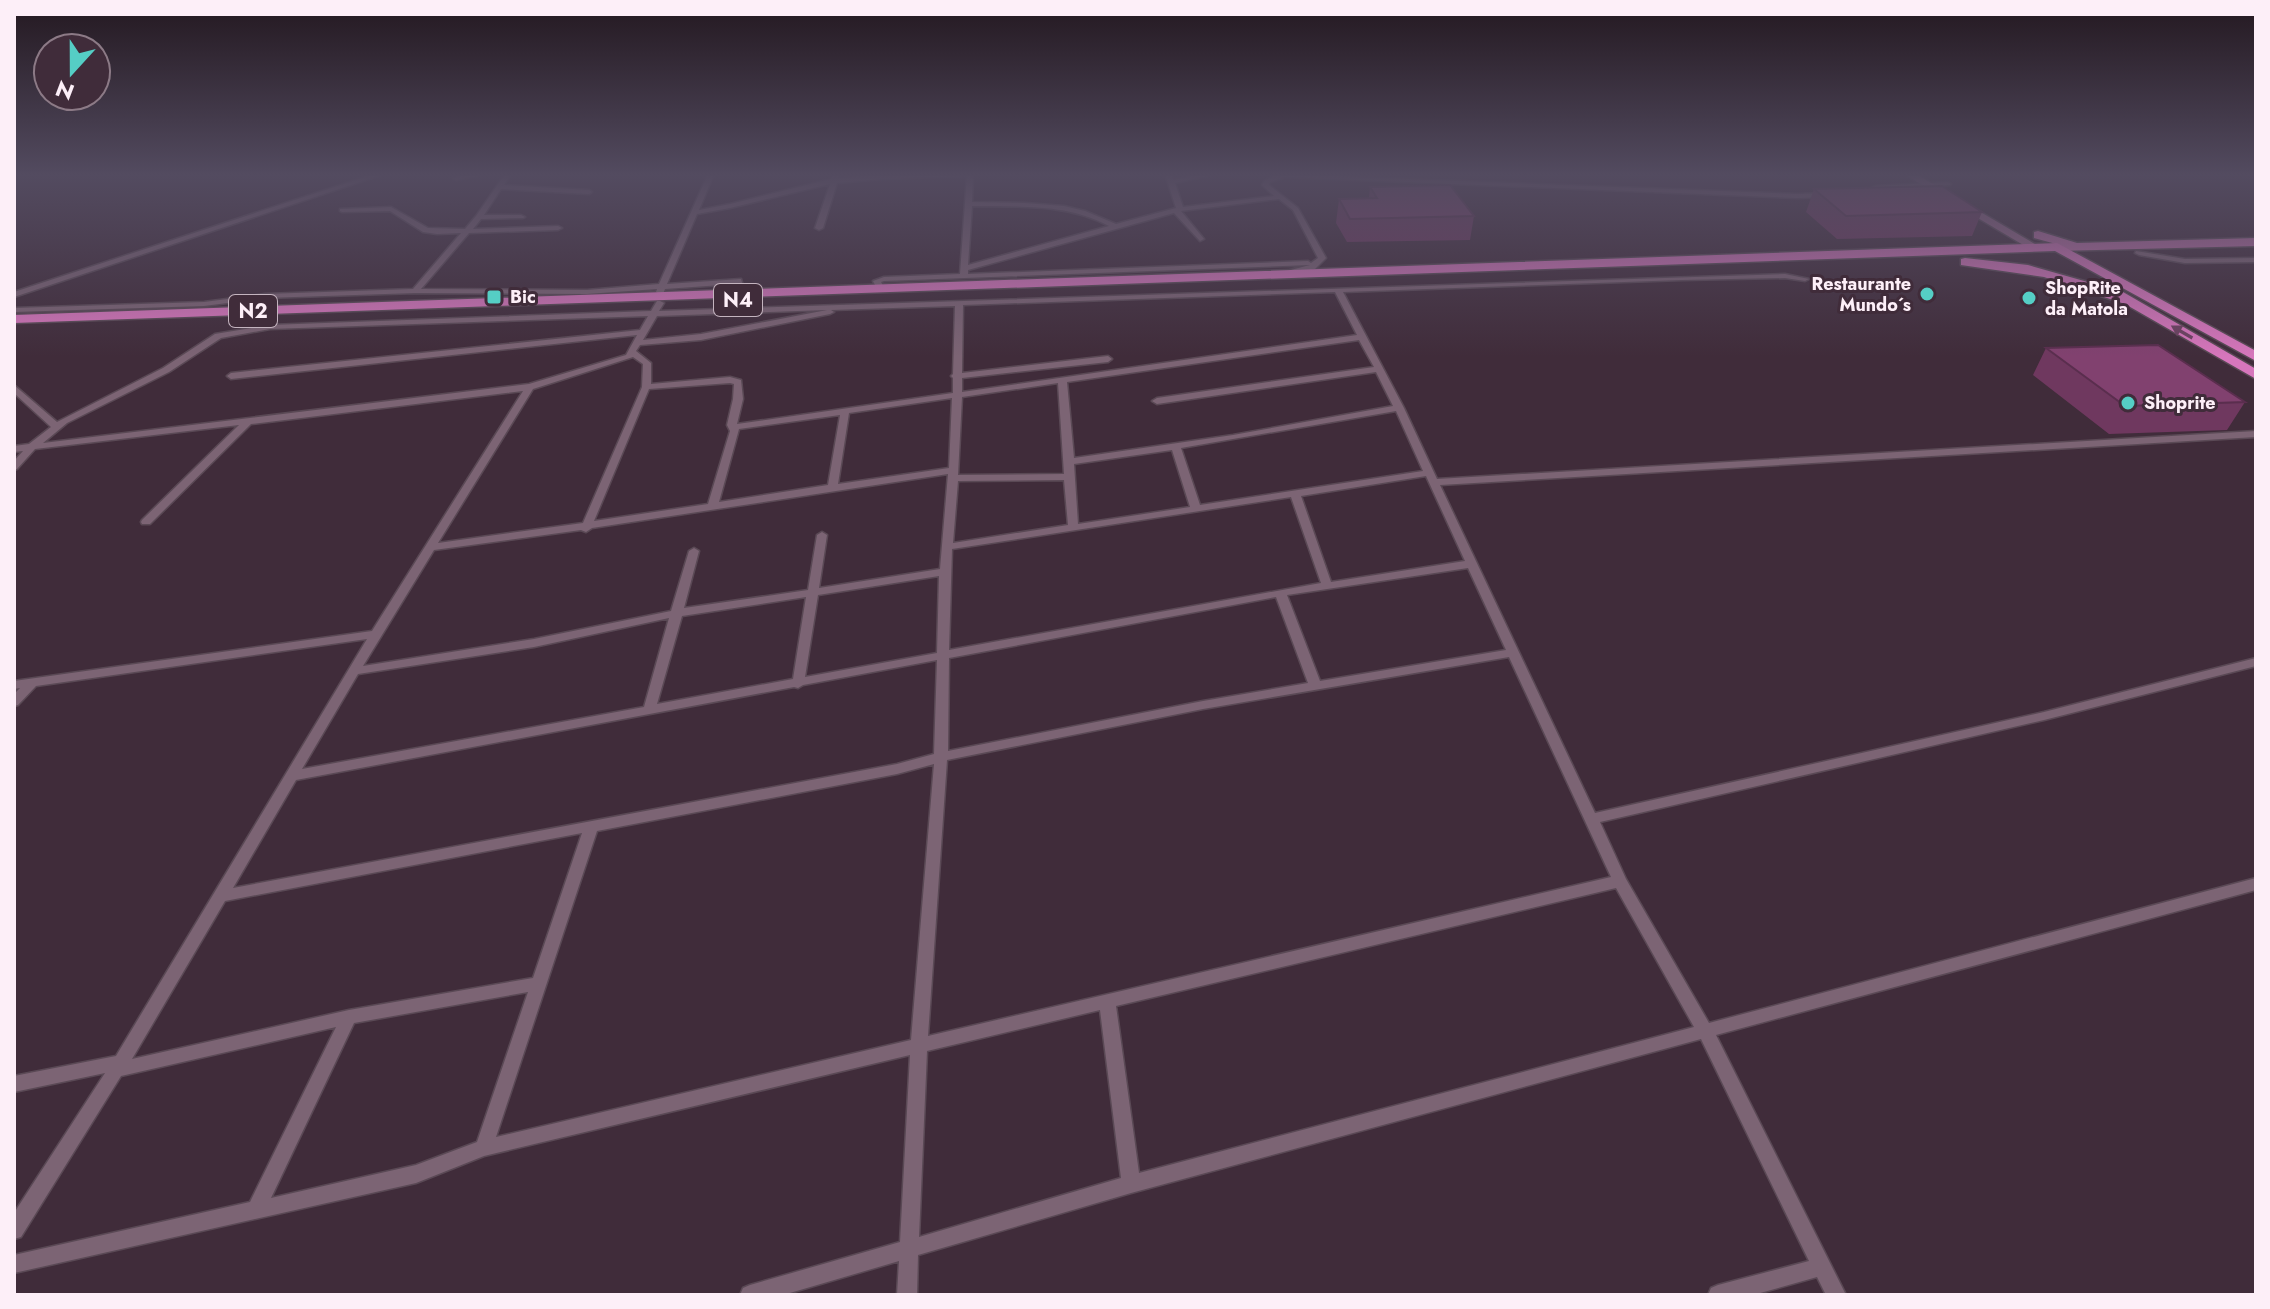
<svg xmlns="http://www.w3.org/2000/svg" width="2270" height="1309" viewBox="0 0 2270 1309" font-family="Jost,sans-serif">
<rect width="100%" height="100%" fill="#402c3a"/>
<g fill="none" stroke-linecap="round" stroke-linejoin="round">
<defs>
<path id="minor" d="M 374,174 L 384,174 L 14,297 L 14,292 Z
M 469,174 L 485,174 L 456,180 L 453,178 Z
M 505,174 L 511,174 L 504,185 L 589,190 L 592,192 L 589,194 L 501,189 L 484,215 L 521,215 L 525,217 L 523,218 L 481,219 L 473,229 L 558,226 L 562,228 L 558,230 L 469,233 L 421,289 L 587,290 L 659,284 L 708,174 L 714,174 L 699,210 L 730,204 L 831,179 L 833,174 L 839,174 L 838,178 L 896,174 L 966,174 L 963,176 L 882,179 L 837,183 L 823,228 L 819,230 L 815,228 L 830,184 L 730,208 L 697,214 L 667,284 L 741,279 L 743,286 L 736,296 L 733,296 L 729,294 L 735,284 L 665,289 L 663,294 L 660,294 L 656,292 L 657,289 L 587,294 L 415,293 L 265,298 L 204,306 L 14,312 L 14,308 L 204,302 L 265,294 L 413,289 L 461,233 L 437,234 L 423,232 L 390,211 L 342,212 L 340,211 L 340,209 L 391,207 L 428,228 L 465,229 L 476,216 Z
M 967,174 L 973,174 L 972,202 L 1025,203 L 1064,206 L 1085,211 L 1116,224 L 1176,208 L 1165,174 L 1171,174 L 1173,180 L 1201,174 L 1215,174 L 1175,183 L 1183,207 L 1274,196 L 1262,185 L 1265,180 L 1280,174 L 1797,194 L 1826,193 L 1829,195 L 1826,197 L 1797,198 L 1285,177 L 1270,182 L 1269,185 L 1298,208 L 1326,258 L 1315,269 L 1286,276 L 1282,274 L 1283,272 L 1310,265 L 884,281 L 881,282 L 885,289 L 878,291 L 873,281 L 884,277 L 960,274 ZM 1279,199 L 1293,210 L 1318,258 L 1311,263 L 1308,261 L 968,274 L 968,270 L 1174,213 L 1200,241 L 1204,239 L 1181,211 ZM 972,206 C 1018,207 1067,203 1109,226 L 968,265 Z
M 1948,182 L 1951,184 L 1950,185 L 1875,190 L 1872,188 L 1875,186 Z
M 2136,251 L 2185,259 L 2256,258 L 2256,262 L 2185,263 L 2139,255 L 2135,253 Z
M 1785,274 L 1809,279 L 1805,281 L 1785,278 L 1682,280 L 1343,292 L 1404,408 L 1437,479 L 2256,431 L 2256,437 L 1440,485 L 1595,813 L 2044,712 L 2256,658 L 2256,666 L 2044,720 L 1600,822 L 1626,879 L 1709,1023 L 2256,878 L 2256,890 L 1716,1035 L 1846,1295 L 1826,1295 L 1817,1277 L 1753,1295 L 1708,1295 L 1711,1288 L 1718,1285 L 1809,1261 L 1701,1039 L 1131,1193 L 918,1255 L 917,1295 L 897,1295 L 899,1261 L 783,1295 L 740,1295 L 743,1288 L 750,1285 L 900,1242 L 910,1055 L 484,1156 L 416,1183 L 14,1273 L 14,1255 L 250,1202 L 336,1027 L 121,1076 L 21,1237 L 14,1239 L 14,1213 L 105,1073 L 14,1092 L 14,1076 L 116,1056 L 367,639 L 36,686 L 18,705 L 14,706 L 14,694 L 20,688 L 14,689 L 14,681 L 372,631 L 523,391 L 251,424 L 150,524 L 142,524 L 141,522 L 142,520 L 239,425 L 35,449 L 17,469 L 14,470 L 14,461 L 23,451 L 14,452 L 14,446 L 29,444 L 51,427 L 14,393 L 14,385 L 57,422 L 163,368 L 215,334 L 270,325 L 651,311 L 657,301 L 660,301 L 664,303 L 659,311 ZM 1335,292 L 1357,335 L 962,392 L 962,378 L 1108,362 L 1112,359 L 1108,356 L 962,373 L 963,305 ZM 955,306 L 953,374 L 951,376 L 953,378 L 953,393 L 737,424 L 743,399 L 741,380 L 730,377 L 651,384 L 651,363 L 636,351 L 640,345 L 701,340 L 830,314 L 834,312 L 831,310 ZM 827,310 L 701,334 L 643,340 L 657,316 ZM 648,316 L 640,330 L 231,373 L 227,376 L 231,379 L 637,335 L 626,355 L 529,384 L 43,443 L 67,423 L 169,372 L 221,338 L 270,329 ZM 1359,340 L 1374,367 L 1157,398 L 1152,401 L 1157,404 L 1376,372 L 1393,406 L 1233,435 L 1074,458 L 1067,382 ZM 633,357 L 643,364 L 642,387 L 583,523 L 438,543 L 533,389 ZM 730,383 L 734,384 L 733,399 L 727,425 L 730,431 L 708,504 L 594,521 L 649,389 ZM 1058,383 L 1064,474 L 958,475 L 962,397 ZM 952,398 L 949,468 L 838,484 L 849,413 ZM 1396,411 L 1423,471 L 1200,505 L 1181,448 ZM 840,415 L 828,485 L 719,502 L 739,429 ZM 1172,450 L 1190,507 L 1078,524 L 1074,464 ZM 948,474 L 940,569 L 819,588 L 827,535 L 822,532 L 817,535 L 808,590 L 684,608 L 699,551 L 694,548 L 689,551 L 671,611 L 534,639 L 363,666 L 434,550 L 581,530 L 586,532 L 592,528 ZM 1426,476 L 1465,561 L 1331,582 L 1301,496 ZM 1064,480 L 1068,525 L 953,543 L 958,481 ZM 1291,497 L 1321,583 L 949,650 L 952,549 ZM 1468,568 L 1506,650 L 1320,681 L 1287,595 ZM 939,576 L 937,653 L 805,677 L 818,595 ZM 806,597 L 793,679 L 657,704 L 682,616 ZM 1276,597 L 1308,683 L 1203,701 L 948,751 L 949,658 ZM 669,618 L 644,707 L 302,769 L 358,674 L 534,647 ZM 1509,657 L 1611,877 L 928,1036 L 947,760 L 1203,709 ZM 937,660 L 934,754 L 897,764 L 233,888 L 296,780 L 794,687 L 798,688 L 803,685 ZM 934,764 L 911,1040 L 496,1137 L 597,831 L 897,774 ZM 582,833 L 533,978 L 349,1010 L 132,1059 L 225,901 ZM 1616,888 L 1694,1027 L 1139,1173 L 1116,1006 ZM 528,992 L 477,1142 L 416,1165 L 271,1198 L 354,1023 ZM 1100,1010 L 1121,1178 L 919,1237 L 927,1051 Z"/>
<path id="secondary" d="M 1904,174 L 1916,174 L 2040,247 L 2030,249 Z"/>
<path id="primary" d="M 2038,231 L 2077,243 L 2256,238 L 2256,246 L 2057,251 L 2051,247 L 2056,244 L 2034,238 L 2034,232 Z"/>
<path id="trunk" d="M 2057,243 L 2256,351 L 2256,361 L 2055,251 L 14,323 L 14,315 Z
M 1965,258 L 2028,265 L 2123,292 L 2256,369 L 2256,379 L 2125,304 L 2044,277 L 1961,265 L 1961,259 Z"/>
</defs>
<use href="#minor" stroke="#5a4955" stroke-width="3"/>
<use href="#secondary" stroke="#5a4955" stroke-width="3"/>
<use href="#primary" stroke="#5a4955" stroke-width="3"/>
<use href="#trunk" stroke="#5a4955" stroke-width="3"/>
<use href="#minor" fill="#7c6474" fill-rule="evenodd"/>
<use href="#secondary" fill="#9e6b8f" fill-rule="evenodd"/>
<use href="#primary" fill="#c071aa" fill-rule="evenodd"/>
<use href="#trunk" fill="#d776bc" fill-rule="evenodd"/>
</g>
<path fill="#6f385f" d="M 1370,187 L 1474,216 L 1470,240 L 1347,242 L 1336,223 L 1339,199 L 1369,198 Z
M 1814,189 L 1982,212 L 1972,236 L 1837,239 L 1806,212 Z
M 2046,348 L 2245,402 L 2227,430 L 2109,434 L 2033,375 Z"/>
<path fill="#81416f" stroke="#5a2e4e" stroke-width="2" d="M 1450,185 L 1474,216 L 1350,219 L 1339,199 L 1377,198 L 1370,187 Z
M 1942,186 L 1982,212 L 1846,216 L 1814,189 Z
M 2158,345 L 2245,402 L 2125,406 L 2046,348 Z"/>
<defs><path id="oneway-solid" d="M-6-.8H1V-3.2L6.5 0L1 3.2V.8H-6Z" transform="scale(2)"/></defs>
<use fill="#6d4261" href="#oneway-solid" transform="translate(2182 332) rotate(-150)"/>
<linearGradient id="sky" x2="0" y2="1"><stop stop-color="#231820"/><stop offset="0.49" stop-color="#534b60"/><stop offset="1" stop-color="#534b60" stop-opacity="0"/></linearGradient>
<rect width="2270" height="357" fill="url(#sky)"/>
<g fill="#55cec5" stroke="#402c3a" stroke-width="3">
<circle cx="1927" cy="294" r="8"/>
<rect x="486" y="289" width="16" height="16" rx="4"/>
<circle cx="2029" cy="298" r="8"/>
<circle cx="2128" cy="403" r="8"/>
</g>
<g text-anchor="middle" stroke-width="6" stroke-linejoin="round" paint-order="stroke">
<g font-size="18" font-weight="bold" fill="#fdeff8" stroke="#402c3a" text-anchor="start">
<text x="1911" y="290" text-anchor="end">Restaurante<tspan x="1911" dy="21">Mundo´s</tspan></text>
<text x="2045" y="294">ShopRite<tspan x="2045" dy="21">da Matola</tspan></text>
<text x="510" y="303">Bic</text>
<text x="2144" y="409">Shoprite</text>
</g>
<g fill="#402c3a" stroke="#c4b4bf" stroke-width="2">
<rect x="714" y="284" width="48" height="32" rx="6"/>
<rect x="229" y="295" width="48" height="32" rx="6"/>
</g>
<g font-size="20" font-weight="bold" fill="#fdeff8">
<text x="738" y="307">N4</text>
<text x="253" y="318">N2</text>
</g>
</g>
<rect width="2270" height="1309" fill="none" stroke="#fdeff8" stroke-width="32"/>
<g transform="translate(72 72) rotate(201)"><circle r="38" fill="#402c3a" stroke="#8c7a86" stroke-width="2"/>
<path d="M0-6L14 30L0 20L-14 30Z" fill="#55cec5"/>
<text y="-12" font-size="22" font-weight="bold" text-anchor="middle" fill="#fdeff8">N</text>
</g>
</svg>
